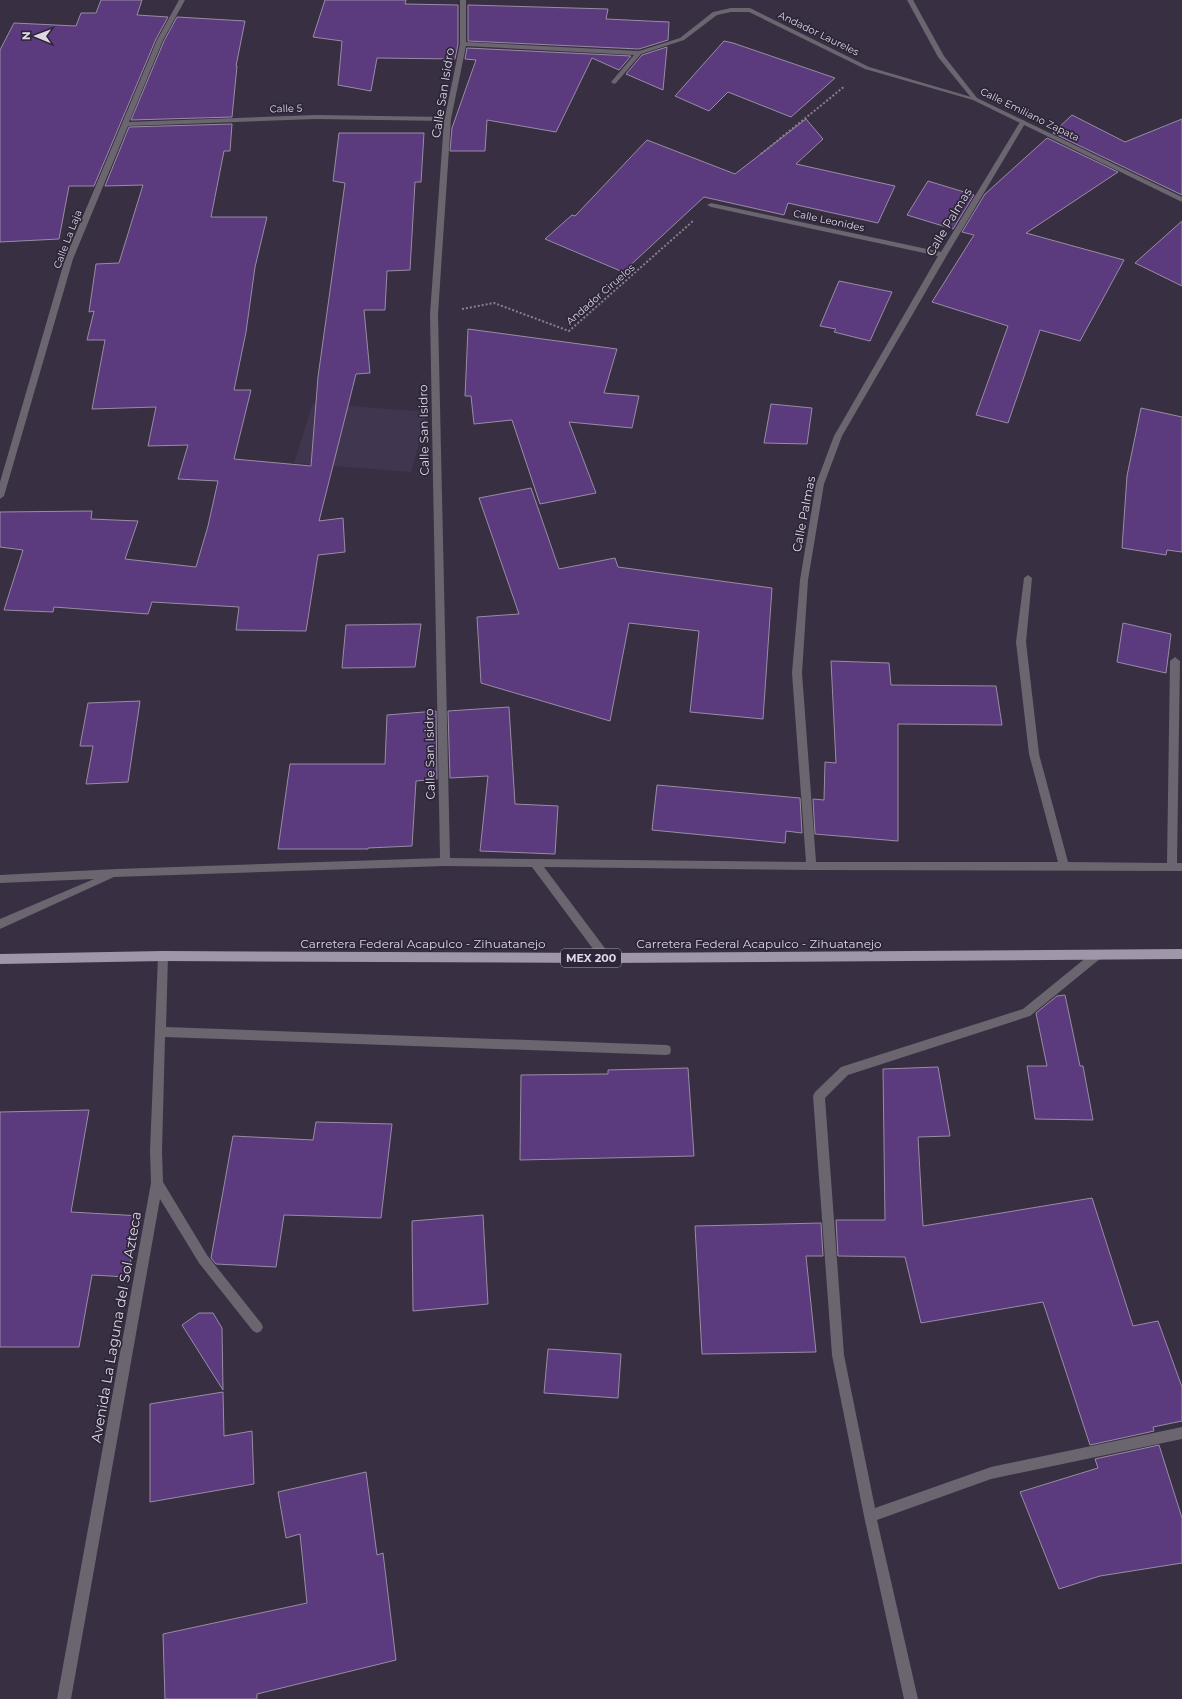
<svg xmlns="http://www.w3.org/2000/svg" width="1182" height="1699" viewBox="0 0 1182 1699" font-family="Montserrat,sans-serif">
<rect width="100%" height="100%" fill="#382f42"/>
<path fill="#41364f" d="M 313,403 L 427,412 L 411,472 L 294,463 Z"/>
<path fill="#5c3a7e" stroke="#978da4" d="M 101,0 L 142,0 L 137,15 L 168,17 L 156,39 L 94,186 L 69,186 L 59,239 L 0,242 L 0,50 L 14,23 L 76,26 L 81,13 L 96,13 Z
M 325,0 L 406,0 L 405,4 L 458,5 L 458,44 L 455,59 L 377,58 L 371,91 L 338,85 L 342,41 L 313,37 Z
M 468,5 L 608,9 L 606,19 L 669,22 L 668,40 L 639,49 L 468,41 Z
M 177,17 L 245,21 L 236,66 L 237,66 L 232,117 L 131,120 L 164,41 Z
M 724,41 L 733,43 L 835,78 L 791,117 L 728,92 L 709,111 L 675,96 Z
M 667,47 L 663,90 L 626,74 L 642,55 Z
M 467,48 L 631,56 L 619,70 L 592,58 L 556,132 L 487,120 L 485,151 L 450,151 L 452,128 L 476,60 L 465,59 Z
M 1072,115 L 1125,142 L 1182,119 L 1182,195 L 1053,133 Z
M 806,119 L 823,139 L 796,164 L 895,186 L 878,223 L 788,203 L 784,215 L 704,197 L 623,272 L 545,239 L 572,215 L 575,216 L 647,140 L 735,174 Z
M 232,124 L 230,151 L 224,151 L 211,217 L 267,217 L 255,267 L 246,332 L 234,390 L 251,390 L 234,459 L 311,466 L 318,377 L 345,183 L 333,181 L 339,133 L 424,133 L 421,182 L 415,182 L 410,270 L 387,271 L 385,310 L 364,310 L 370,373 L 356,374 L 319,521 L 343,518 L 345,552 L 318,555 L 306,631 L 236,630 L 239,607 L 152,602 L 148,614 L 54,607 L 53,612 L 4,610 L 23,550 L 0,547 L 0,512 L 92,511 L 91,519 L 138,521 L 125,559 L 196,567 L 208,526 L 218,481 L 178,479 L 188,445 L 148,446 L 156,407 L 92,409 L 105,340 L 87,340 L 94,311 L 89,312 L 96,264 L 119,263 L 143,185 L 105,186 L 129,127 Z
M 1047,138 L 1118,172 L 1026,233 L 1124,260 L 1080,341 L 1040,330 L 1008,423 L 976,415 L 1008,326 L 932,302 L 974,235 L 962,232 L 985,194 Z
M 928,181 L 974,195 L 953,229 L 907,215 Z
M 1182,221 L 1182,286 L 1135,263 Z
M 839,281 L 892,292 L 870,341 L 834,332 L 836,329 L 820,326 Z
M 468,329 L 617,349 L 604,393 L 639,396 L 632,428 L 569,422 L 596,493 L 540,504 L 512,420 L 474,424 L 471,396 L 465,396 Z
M 771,404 L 812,408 L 807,444 L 764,443 Z
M 1141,408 L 1182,417 L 1182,552 L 1167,550 L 1166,555 L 1122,548 L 1127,476 Z
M 531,488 L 559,569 L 615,558 L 618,567 L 772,588 L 763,719 L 690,712 L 699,631 L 629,623 L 610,721 L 481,683 L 477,617 L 519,614 L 479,498 Z
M 1123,623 L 1171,634 L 1166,673 L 1117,662 Z
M 421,624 L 415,667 L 342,668 L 346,625 Z
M 831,661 L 889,663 L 891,685 L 996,686 L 1002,725 L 898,724 L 898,841 L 815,834 L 813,799 L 824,800 L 825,762 L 836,763 Z
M 140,701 L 128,782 L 86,784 L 93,746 L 80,746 L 88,703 Z
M 509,707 L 515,804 L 558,806 L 555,854 L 480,851 L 488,776 L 450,778 L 448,711 Z
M 436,711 L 437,779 L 416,781 L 412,846 L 368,848 L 368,849 L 278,849 L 290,764 L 385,764 L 387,715 Z
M 657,785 L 800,798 L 802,833 L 786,831 L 785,843 L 652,830 Z
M 1065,995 L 1080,1066 L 1083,1066 L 1093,1120 L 1035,1119 L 1027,1066 L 1047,1066 L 1036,1013 L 1057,996 Z
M 938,1067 L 950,1136 L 918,1137 L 923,1226 L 1092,1198 L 1133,1326 L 1158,1321 L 1182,1387 L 1182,1421 L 1153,1427 L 1154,1431 L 1090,1445 L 1043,1302 L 921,1323 L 905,1257 L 838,1256 L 836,1220 L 885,1220 L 883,1069 Z
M 688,1068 L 694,1156 L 520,1160 L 521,1075 L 608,1074 L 608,1070 Z
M 89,1110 L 71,1212 L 141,1216 L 127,1277 L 92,1275 L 79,1347 L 0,1347 L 0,1112 Z
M 316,1122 L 392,1124 L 381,1218 L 284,1215 L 276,1267 L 216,1264 L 211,1258 L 233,1136 L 313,1140 Z
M 483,1215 L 488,1304 L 413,1311 L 412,1221 Z
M 821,1223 L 823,1256 L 806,1256 L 816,1352 L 702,1354 L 695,1226 Z
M 199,1313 L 213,1313 L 222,1328 L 223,1390 L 182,1325 Z
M 548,1349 L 621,1354 L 618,1398 L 544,1393 Z
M 223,1392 L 224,1436 L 252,1431 L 254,1484 L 150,1502 L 150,1404 Z
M 1159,1445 L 1182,1518 L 1182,1563 L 1100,1576 L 1059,1589 L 1020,1492 L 1098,1468 L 1095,1459 Z
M 366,1472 L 377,1555 L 383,1553 L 396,1660 L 257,1694 L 257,1699 L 165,1699 L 163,1634 L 307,1603 L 300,1534 L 286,1538 L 278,1492 Z"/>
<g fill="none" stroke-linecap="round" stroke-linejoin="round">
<path stroke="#888090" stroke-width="2" stroke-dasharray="2 2" stroke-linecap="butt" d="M 761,154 L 845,86
M 462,309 L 494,303 L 569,331 L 693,221"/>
<path fill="#6a656f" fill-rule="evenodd" d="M 179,0 L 185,0 L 163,40 L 129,122 L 316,115 L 445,117 L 460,44 L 460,0 L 466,0 L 466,42 L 639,51 L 680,38 L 713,12 L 731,8 L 750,8 L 869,67 L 978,99 L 973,100 L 865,69 L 749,12 L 731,12 L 717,15 L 684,40 L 641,54 L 616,83 L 614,84 L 611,82 L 634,55 L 466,46 L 451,119 L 438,314 L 450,858 L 806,862 L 792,673 L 800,580 L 816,484 L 834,436 L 938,256 L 711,207 L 707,205 L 711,203 L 941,252 L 1020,122 L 1023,120 L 1026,122 L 947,255 L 842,436 L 824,484 L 808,580 L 802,673 L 816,862 L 1058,862 L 1029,754 L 1016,642 L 1024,578 L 1028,575 L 1032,578 L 1026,642 L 1039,754 L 1068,862 L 1167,863 L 1170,661 L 1175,657 L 1180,661 L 1177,863 L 1182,863 L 1182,871 L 811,870 L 544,867 L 610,955 L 611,958 L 610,961 L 606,963 L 602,961 L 532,867 L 445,866 L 114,877 L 0,929 L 0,919 L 94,879 L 0,883 L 0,875 L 117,869 L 440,858 L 430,314 L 444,121 L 316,119 L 128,126 L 73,259 L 4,496 L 0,499 L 0,482 L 65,259 L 157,40 Z
M 1097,950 L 1101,952 L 1102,955 L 1101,958 L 1030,1016 L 848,1075 L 825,1098 L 844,1355 L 875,1508 L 991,1467 L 1182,1427 L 1182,1439 L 991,1479 L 877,1520 L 918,1699 L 904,1699 L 864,1516 L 832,1355 L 813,1096 L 815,1092 L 841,1067 L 1023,1009 L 1093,952 Z
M 163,951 L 167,953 L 168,956 L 166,1027 L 666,1045 L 670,1046 L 671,1050 L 670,1054 L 666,1055 L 165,1037 L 162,1151 L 163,1182 L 207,1255 L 261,1323 L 263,1327 L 261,1331 L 257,1333 L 253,1331 L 199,1263 L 160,1199 L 71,1699 L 57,1699 L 151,1183 L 150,1151 L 158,956 L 159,953 Z"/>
<path fill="#6a656f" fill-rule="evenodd" d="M 907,0 L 913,0 L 944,56 L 977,98 L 1182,197 L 1182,202 L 973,100 L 938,57 Z"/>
<path fill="#9f96aa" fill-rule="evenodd" d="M 1182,949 L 1182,959 L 606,963 L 163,961 L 0,964 L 0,954 L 163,951 L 606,953 Z"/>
</g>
<g text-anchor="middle" stroke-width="3.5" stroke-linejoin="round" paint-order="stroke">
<g font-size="10" fill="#ded8e5" stroke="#2d2538">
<text transform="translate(819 33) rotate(26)" y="4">Andador Laureles</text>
<text transform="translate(286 108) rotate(-2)" y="4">Calle 5</text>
<text transform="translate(1030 114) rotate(26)" y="4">Calle Emiliano Zapata</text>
<text transform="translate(829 220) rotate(12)" y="4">Calle Leonides</text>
<text transform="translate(67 239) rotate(-69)" y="4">Calle La Laja</text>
<text transform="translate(600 294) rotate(-41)" y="4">Andador Ciruelos</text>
</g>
<rect fill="#2d2538" stroke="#a9a2b1" stroke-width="1" x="561" y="949" width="60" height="18" rx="3"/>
<g font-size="11" font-weight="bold" fill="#ded8e5">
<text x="591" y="962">MEX 200</text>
</g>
<g font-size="12" fill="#ded8e5" stroke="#2d2538">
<text transform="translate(443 93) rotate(-81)" y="4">Calle San Isidro</text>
<text transform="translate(949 222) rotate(-59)" y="4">Calle Palmas</text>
<text transform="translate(424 430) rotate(-91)" y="4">Calle San Isidro</text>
<text transform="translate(804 514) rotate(-79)" y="4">Calle Palmas</text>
<text transform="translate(430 754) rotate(-91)" y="4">Calle San Isidro</text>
<text x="423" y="948">Carretera Federal Acapulco - Zihuatanejo</text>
<text x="759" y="948">Carretera Federal Acapulco - Zihuatanejo</text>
</g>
<g font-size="14" fill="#ded8e5" stroke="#2d2538">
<text transform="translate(116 1327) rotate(-80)" y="5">Avenida La Laguna del Sol Azteca</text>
</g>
</g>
<g transform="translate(36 36) rotate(271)" stroke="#2d2538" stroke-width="3" paint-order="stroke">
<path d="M0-3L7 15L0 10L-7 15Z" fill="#ded8e5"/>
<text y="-6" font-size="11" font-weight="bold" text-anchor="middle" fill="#ded8e5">N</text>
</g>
</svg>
